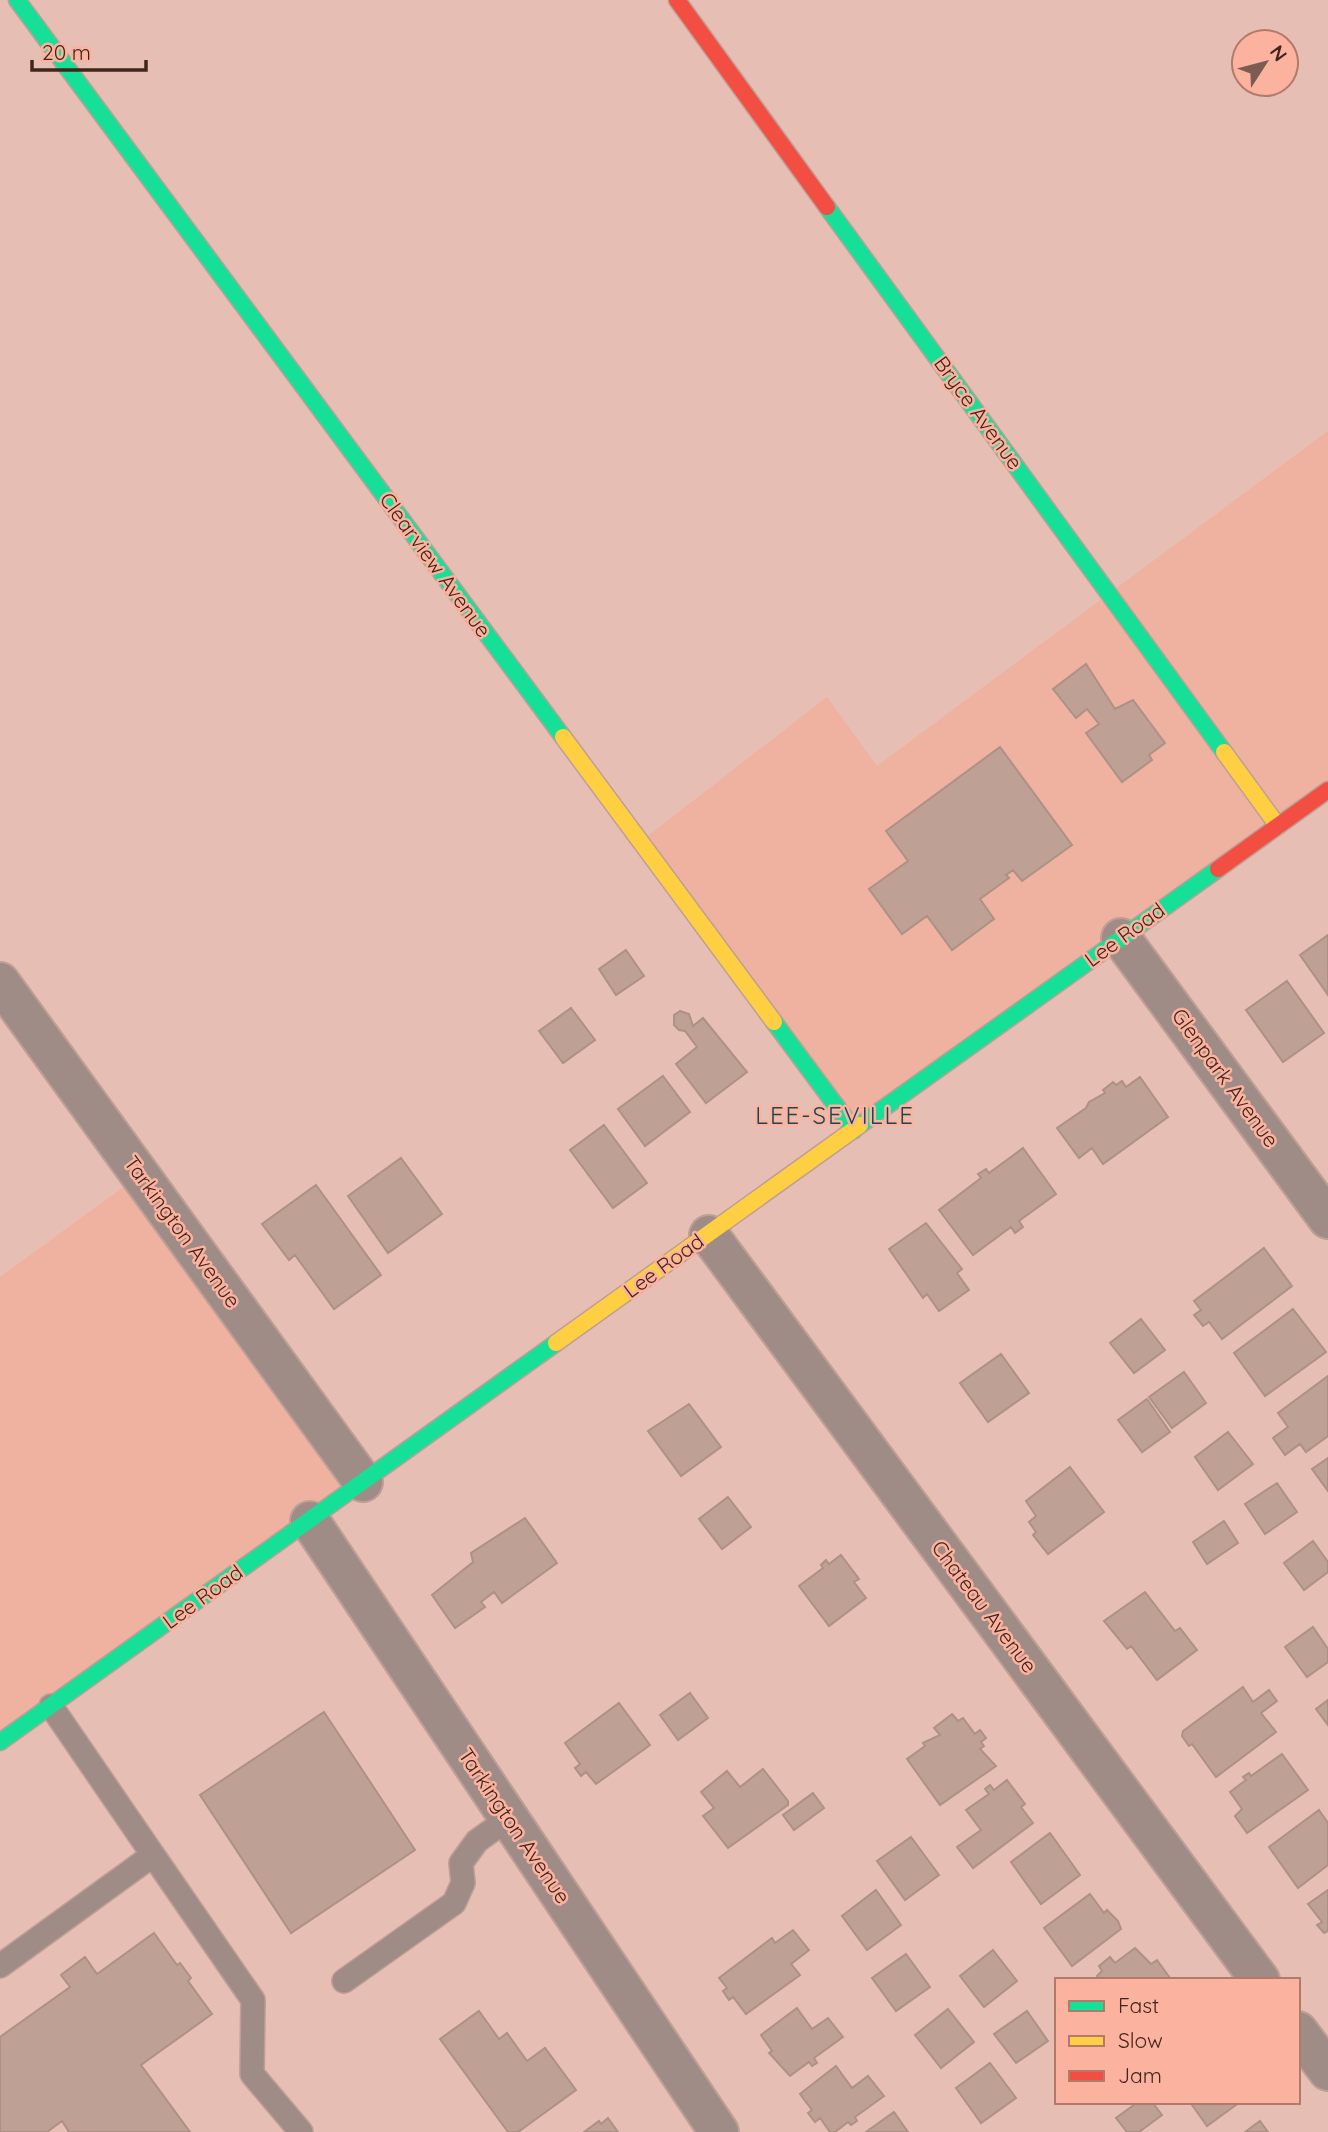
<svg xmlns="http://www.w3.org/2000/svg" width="1328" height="2132" viewBox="0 0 1328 2132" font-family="Quicksand,sans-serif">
<rect width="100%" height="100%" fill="#e6beb3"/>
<path fill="#efb1a0" d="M 1328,431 L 1328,790 L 854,1130 L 640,842 L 827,697 L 877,766 Z
M 140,1175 L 363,1482 L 0,1742 L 0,1277 Z"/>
<path fill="#bea194" stroke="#ae9184" stroke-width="2" d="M 1086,664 L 1115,709 L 1133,700 L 1165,743 L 1149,755 L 1152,760 L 1122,782 L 1086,733 L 1099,724 L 1087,709 L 1076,718 L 1053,689 Z
M 1000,747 L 1072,845 L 1022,881 L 1013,870 L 1006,875 L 1009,878 L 980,899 L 994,919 L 952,950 L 927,916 L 902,934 L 869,889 L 908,861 L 886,831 Z
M 1328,935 L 1328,995 L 1300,955 Z
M 626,950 L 644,976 L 616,995 L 599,969 Z
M 1287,981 L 1324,1033 L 1283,1062 L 1246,1010 Z
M 571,1008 L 595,1040 L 563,1063 L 539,1031 Z
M 680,1011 L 689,1014 L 693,1026 L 703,1018 L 747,1072 L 706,1103 L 676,1064 L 697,1047 L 685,1031 L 679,1030 L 674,1025 L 674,1015 Z
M 663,1076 L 690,1112 L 645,1146 L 618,1109 Z
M 1140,1077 L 1168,1117 L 1103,1164 L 1092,1148 L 1079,1158 L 1057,1128 L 1086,1108 L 1089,1102 L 1105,1093 L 1103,1090 L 1113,1082 L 1116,1085 L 1122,1081 L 1126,1087 Z
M 604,1125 L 647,1183 L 613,1208 L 570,1150 Z
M 1023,1148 L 1056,1194 L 1019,1221 L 1023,1227 L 1015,1233 L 1011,1227 L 973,1255 L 939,1210 L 981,1178 L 978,1174 L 986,1169 L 989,1173 Z
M 401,1158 L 442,1214 L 388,1253 L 348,1196 Z
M 316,1185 L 381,1275 L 334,1309 L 295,1255 L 289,1260 L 262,1224 Z
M 926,1223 L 962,1269 L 957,1273 L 969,1290 L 939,1311 L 927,1294 L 923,1298 L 889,1249 Z
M 1264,1248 L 1292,1286 L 1222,1339 L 1209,1322 L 1203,1326 L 1194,1315 L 1201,1310 L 1194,1301 Z
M 1293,1309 L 1326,1352 L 1265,1396 L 1234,1353 Z
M 1141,1319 L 1165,1350 L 1134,1373 L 1110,1343 Z
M 1001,1354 L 1029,1393 L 988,1422 L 960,1383 Z
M 1184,1372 L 1206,1403 L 1172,1428 L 1149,1397 Z
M 1328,1376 L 1328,1436 L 1306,1452 L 1300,1444 L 1285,1455 L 1273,1438 L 1288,1427 L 1278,1413 Z
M 1147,1399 L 1170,1432 L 1142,1452 L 1118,1420 Z
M 689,1404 L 721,1447 L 681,1476 L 648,1431 Z
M 1228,1432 L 1253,1464 L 1218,1490 L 1195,1457 Z
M 1328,1458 L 1328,1491 L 1312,1469 Z
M 1070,1467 L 1104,1512 L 1048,1554 L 1033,1535 L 1036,1532 L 1029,1522 L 1036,1516 L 1026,1501 Z
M 1277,1483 L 1297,1512 L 1265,1534 L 1245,1504 Z
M 728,1497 L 751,1527 L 722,1549 L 699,1519 Z
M 525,1518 L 557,1563 L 502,1603 L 494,1592 L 481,1602 L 485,1607 L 455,1628 L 432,1595 L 473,1562 L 471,1553 Z
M 1224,1521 L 1238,1543 L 1207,1564 L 1193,1542 Z
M 1313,1541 L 1328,1562 L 1328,1572 L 1304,1590 L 1284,1563 Z
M 841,1555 L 859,1579 L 854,1582 L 866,1598 L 829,1626 L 799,1586 L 823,1568 L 821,1565 L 826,1560 L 829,1564 Z
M 1145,1592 L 1175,1631 L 1180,1628 L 1197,1650 L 1157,1680 L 1131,1646 L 1127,1649 L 1104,1621 Z
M 1313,1627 L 1328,1649 L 1328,1662 L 1307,1677 L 1285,1647 Z
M 1243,1687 L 1253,1702 L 1269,1690 L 1277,1701 L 1261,1713 L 1276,1732 L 1216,1777 L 1192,1744 L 1189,1746 L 1182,1736 L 1183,1731 Z
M 690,1693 L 708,1718 L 678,1740 L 660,1715 Z
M 1328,1700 L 1328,1725 L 1316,1709 Z
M 619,1703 L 650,1745 L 596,1784 L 586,1772 L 581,1776 L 575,1768 L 580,1764 L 565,1743 Z
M 324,1712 L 415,1850 L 291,1933 L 200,1795 Z
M 952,1714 L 958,1721 L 963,1718 L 975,1734 L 980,1730 L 986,1738 L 981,1742 L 984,1746 L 980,1749 L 996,1766 L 940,1805 L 907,1759 L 925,1746 L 923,1743 L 940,1735 L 934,1728 Z
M 1282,1754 L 1308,1790 L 1247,1833 L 1235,1816 L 1242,1809 L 1230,1792 L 1246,1780 L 1243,1777 L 1249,1773 L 1251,1776 Z
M 763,1769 L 788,1801 L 788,1805 L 728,1848 L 703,1816 L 714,1808 L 701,1792 L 727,1771 L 740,1787 Z
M 1007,1780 L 1025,1804 L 1021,1807 L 1033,1823 L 973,1868 L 957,1847 L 981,1830 L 966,1810 L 989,1794 L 985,1789 L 990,1785 L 994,1790 Z
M 813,1793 L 824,1808 L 794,1830 L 783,1815 Z
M 1319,1810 L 1328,1823 L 1328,1865 L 1298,1888 L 1269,1847 Z
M 1050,1833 L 1080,1875 L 1041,1904 L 1011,1862 Z
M 911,1837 L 939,1875 L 905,1900 L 877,1861 Z
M 876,1890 L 901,1925 L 867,1950 L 842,1916 Z
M 1328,1890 L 1328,1931 L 1324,1933 L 1317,1925 L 1322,1922 L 1308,1904 Z
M 1090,1894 L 1104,1913 L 1107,1910 L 1118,1921 L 1121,1929 L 1072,1966 L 1044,1928 Z
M 793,1930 L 809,1950 L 791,1964 L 800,1975 L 746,2014 L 733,1997 L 729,2000 L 723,1991 L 727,1988 L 719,1978 L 772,1938 L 775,1943 Z
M 154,1933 L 177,1965 L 180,1963 L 191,1978 L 188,1981 L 212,2014 L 141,2065 L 190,2132 L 69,2132 L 62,2121 L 47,2132 L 0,2132 L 0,2037 L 70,1987 L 61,1975 L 85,1957 L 97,1974 Z
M 1135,1948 L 1151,1964 L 1157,1960 L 1170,1978 L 1099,1980 L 1097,1976 L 1102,1971 L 1099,1966 L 1110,1957 L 1115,1963 Z
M 993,1950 L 1017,1981 L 984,2007 L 960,1976 Z
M 906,1954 L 930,1987 L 896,2011 L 872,1978 Z
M 797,2008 L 812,2029 L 828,2018 L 843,2037 L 814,2058 L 817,2063 L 812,2066 L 809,2062 L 790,2076 L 769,2053 L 772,2051 L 761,2035 Z
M 948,2009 L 974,2042 L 941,2068 L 915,2035 Z
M 479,2011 L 499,2039 L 507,2033 L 527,2061 L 545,2048 L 576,2090 L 518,2132 L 508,2132 L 440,2039 Z
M 1027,2011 L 1048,2041 L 1016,2063 L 994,2034 Z
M 990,2063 L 1016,2098 L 981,2123 L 956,2088 Z
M 836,2066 L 852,2088 L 868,2076 L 884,2096 L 855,2117 L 857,2121 L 851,2125 L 848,2122 L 835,2132 L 830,2132 L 820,2118 L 815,2122 L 808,2113 L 812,2110 L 800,2094 Z
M 1138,2102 L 1152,2102 L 1162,2115 L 1139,2132 L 1127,2132 L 1116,2118 Z
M 1190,2102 L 1240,2102 L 1207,2126 Z
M 894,2112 L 908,2132 L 866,2132 Z
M 608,2118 L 618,2132 L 584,2132 L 599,2121 L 601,2124 Z
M 1260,2121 L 1268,2132 L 1245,2132 Z"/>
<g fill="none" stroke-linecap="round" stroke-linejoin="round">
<defs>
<path id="lane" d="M 153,1855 L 253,2000 L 252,2074 L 301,2132
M 0,1966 L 153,1855 L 51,1706
M 344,1981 L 454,1903 L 463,1883 L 461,1863 L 477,1841 L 509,1818"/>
<path id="street" d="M 1121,938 L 1328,1219
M 0,982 L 363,1482
M 709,1235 L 1260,1980
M 310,1521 L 719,2132
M 1298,2031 L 1328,2071"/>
<path id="fast" d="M 17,0 L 563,737
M 827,207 L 1224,752
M 774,1022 L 854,1130
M 860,1125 L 1218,869
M 0,1742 L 556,1343"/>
<path id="slow" d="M 563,737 L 774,1022
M 1224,752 L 1278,826
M 556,1343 L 860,1125"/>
<path id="jam" d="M 677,0 L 827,207
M 1218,869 L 1328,790"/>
</defs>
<use href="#lane" stroke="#be9f96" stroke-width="26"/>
<use href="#street" stroke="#be9f96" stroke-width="42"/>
<use href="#fast" stroke="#be9f96" stroke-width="19"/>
<use href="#slow" stroke="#be9f96" stroke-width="19"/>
<use href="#jam" stroke="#be9f96" stroke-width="19"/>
<use href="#lane" stroke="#a08c87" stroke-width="23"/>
<use href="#street" stroke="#a08c87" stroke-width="38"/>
<use href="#fast" stroke="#16e098" stroke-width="16"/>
<use href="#slow" stroke="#ffcf43" stroke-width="16"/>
<use href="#jam" stroke="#f24e42" stroke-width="16"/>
</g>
<g text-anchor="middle" stroke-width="5" stroke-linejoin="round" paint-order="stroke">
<g font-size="21" fill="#41251d" stroke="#fbb29e">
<text transform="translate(978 413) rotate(54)" y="7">Bryce Avenue</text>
<text transform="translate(435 565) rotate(54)" y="7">Clearview Avenue</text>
<text transform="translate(1125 935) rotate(-36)" y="7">Lee Road</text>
<text transform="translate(1225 1078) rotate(54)" y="7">Glenpark Avenue</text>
<text transform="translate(182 1232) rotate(54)" y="7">Tarkington Avenue</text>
<text transform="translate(664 1266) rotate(-36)" y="7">Lee Road</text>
<text transform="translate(203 1597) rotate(-36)" y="7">Lee Road</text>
<text transform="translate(984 1607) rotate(53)" y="7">Chateau Avenue</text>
<text transform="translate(514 1826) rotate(56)" y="7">Tarkington Avenue</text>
</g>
<g font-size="24" letter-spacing="2" fill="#104a56" stroke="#fbb29e">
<text x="835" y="1124">LEE-SEVILLE</text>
</g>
</g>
<rect x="1055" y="1978" width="245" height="126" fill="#fbb29e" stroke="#b17a6a" stroke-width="2"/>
<rect x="1069" y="2001" width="35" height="10" fill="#16e098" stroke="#b17a6a" stroke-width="2"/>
<text x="1118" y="2013" font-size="21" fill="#41251d">Fast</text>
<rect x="1069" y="2036" width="35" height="10" fill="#ffcf43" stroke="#b17a6a" stroke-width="2"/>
<text x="1118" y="2048" font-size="21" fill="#41251d">Slow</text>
<rect x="1069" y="2071" width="35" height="10" fill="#f24e42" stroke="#b17a6a" stroke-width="2"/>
<text x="1118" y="2083" font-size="21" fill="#41251d">Jam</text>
<g transform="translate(1265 63) rotate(54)"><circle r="33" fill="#fbb29e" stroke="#b17a6a" stroke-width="2"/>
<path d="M0-5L12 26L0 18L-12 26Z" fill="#7b5b52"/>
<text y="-10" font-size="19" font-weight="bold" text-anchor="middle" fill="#41251d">N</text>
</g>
<path d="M32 60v10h114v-10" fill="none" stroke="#41251d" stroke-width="3.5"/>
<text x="42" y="60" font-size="21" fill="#41251d" stroke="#fbb29e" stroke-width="5" paint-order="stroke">20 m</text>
</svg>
